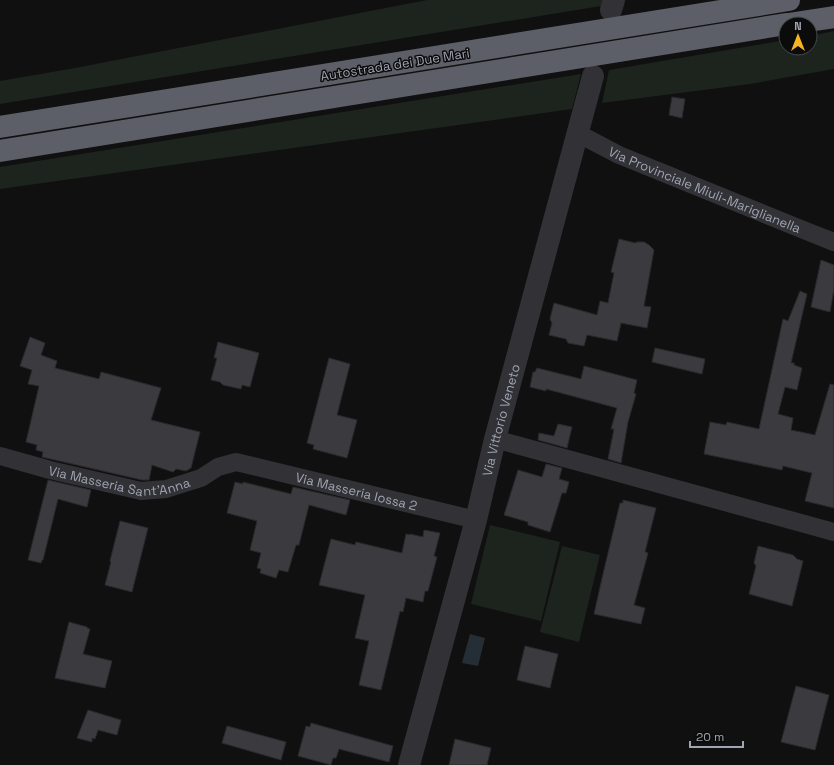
<svg xmlns="http://www.w3.org/2000/svg" width="834" height="765" viewBox="0 0 834 765" font-family="'Space Grotesk',sans-serif">
<rect width="100%" height="100%" fill="#101011"/>
<path fill="#1c241d" d="M 427,0 L 603,0 L 601,6 L 0,104 L 0,81 L 75,68 Z
M 834,31 L 834,69 L 750,84 L 602,103 L 609,70 L 786,40 L 786,48 L 810,48 L 810,36 Z
M 581,74 L 572,109 L 0,189 L 0,167 Z
M 490,525 L 560,542 L 541,621 L 471,604 Z
M 562,546 L 600,555 L 579,642 L 540,632 Z"/>
<path fill="#262e35" d="M 470,634 L 485,638 L 478,666 L 462,663 Z"/>
<path fill="#3a3a3f" stroke="#2a2a2d" d="M 672,97 L 685,99 L 682,118 L 669,115 Z
M 619,239 L 635,243 L 637,242 L 644,242 L 649,245 L 654,250 L 644,306 L 651,307 L 647,328 L 621,323 L 617,341 L 587,335 L 584,346 L 568,343 L 566,339 L 549,335 L 552,323 L 550,319 L 554,303 L 597,315 L 600,301 L 608,303 L 614,273 L 611,272 Z
M 821,260 L 834,265 L 834,289 L 830,312 L 811,307 Z
M 800,291 L 807,294 L 791,363 L 794,363 L 794,365 L 802,368 L 797,390 L 785,387 L 778,414 L 793,418 L 791,430 L 815,435 L 830,384 L 834,385 L 834,508 L 805,501 L 812,473 L 783,466 L 782,470 L 704,454 L 710,422 L 726,425 L 727,422 L 759,429 L 783,319 L 788,321 Z
M 30,337 L 45,343 L 41,355 L 57,361 L 55,368 L 99,379 L 101,372 L 161,388 L 151,420 L 200,432 L 191,468 L 186,471 L 176,469 L 173,472 L 152,465 L 149,480 L 142,480 L 42,457 L 43,452 L 36,450 L 37,445 L 26,442 L 39,386 L 28,384 L 32,370 L 20,366 Z
M 218,342 L 259,353 L 250,387 L 242,385 L 241,389 L 223,385 L 220,382 L 211,380 L 217,358 L 214,358 Z
M 655,348 L 705,359 L 702,374 L 652,362 Z
M 329,358 L 350,364 L 337,415 L 357,420 L 347,458 L 313,449 L 314,445 L 307,443 Z
M 584,366 L 637,380 L 634,393 L 636,394 L 628,422 L 621,463 L 608,459 L 614,429 L 611,429 L 617,408 L 546,389 L 546,391 L 530,387 L 533,372 L 535,372 L 537,368 L 581,379 Z
M 558,424 L 572,427 L 567,448 L 538,440 L 539,433 L 554,436 Z
M 546,464 L 562,468 L 559,479 L 569,482 L 566,493 L 562,493 L 550,532 L 528,525 L 528,522 L 504,515 L 518,470 L 542,477 Z
M 48,480 L 91,490 L 87,507 L 58,499 L 43,560 L 42,560 L 41,563 L 28,560 Z
M 235,482 L 243,484 L 243,482 L 291,494 L 293,487 L 350,500 L 346,515 L 309,505 L 299,545 L 296,545 L 288,572 L 279,570 L 276,578 L 260,573 L 261,569 L 257,568 L 261,553 L 250,550 L 257,521 L 227,513 Z
M 623,500 L 656,508 L 645,552 L 648,553 L 634,605 L 645,608 L 641,624 L 594,614 L 603,574 L 620,503 L 623,503 Z
M 120,521 L 148,528 L 132,592 L 105,585 L 111,562 L 110,561 Z
M 424,530 L 440,533 L 434,556 L 437,557 L 428,591 L 425,591 L 423,602 L 406,598 L 403,612 L 400,611 L 381,690 L 359,685 L 369,641 L 355,638 L 365,595 L 319,585 L 331,539 L 355,545 L 356,542 L 402,553 L 406,534 L 410,535 L 410,534 L 423,537 Z
M 758,546 L 793,555 L 797,559 L 803,561 L 792,606 L 749,594 L 756,566 L 754,563 Z
M 69,622 L 87,627 L 87,628 L 90,629 L 83,654 L 112,661 L 105,688 L 55,678 Z
M 525,646 L 558,654 L 550,688 L 517,680 Z
M 796,686 L 829,695 L 815,750 L 781,742 Z
M 88,710 L 121,720 L 117,735 L 98,730 L 95,739 L 92,738 L 92,742 L 77,738 Z
M 311,723 L 393,746 L 389,762 L 339,749 L 336,758 L 333,758 L 331,765 L 298,756 L 306,726 L 310,727 Z
M 227,726 L 286,742 L 281,760 L 222,743 Z
M 455,739 L 491,748 L 487,765 L 449,765 Z"/>
<g fill="none" stroke-linecap="round" stroke-linejoin="round">
<g stroke="#313136" stroke-width="18">
<path id="s1" d="M 577,133 L 619,155 L 811,233 L 834,242"/>
<path d="M 495,439 L 834,532"/>
<path id="s2" d="M 0,456 L 50,470 L 141,491 L 166,489 L 201,478 L 218,467 L 236,462 L 476,520"/>
</g>
<g stroke="#313136" stroke-width="22">
<path d="M 611,10 L 614,0"/>
<path id="s3" d="M 409,765 L 476,520 L 495,439 L 593,76"/>
</g>
<path stroke="#5c5f67" stroke-width="22" d="M 788,24 L 834,17
M 0,127 L 789,0
M 0,151 L 786,24"/>
</g>
<g text-anchor="middle" stroke-width="3" stroke-linejoin="round" paint-order="stroke">
<g font-size="13" fill="#a0a5b3" stroke="#0b0b0c">
<text transform="translate(395 64) rotate(-9)" y="5">Autostrada dei Due Mari</text>
<text dy="5" stroke="none"><textPath href="#s1" startOffset="140">Via Provinciale Miuli-Mariglianella</textPath></text>
<text dy="5" stroke="none"><textPath href="#s3" startOffset="357">Via Vittorio Veneto</textPath></text>
<text dy="5" stroke="none"><textPath href="#s2" startOffset="123">Via Masseria Sant'Anna</textPath></text>
<text dy="5" stroke="none"><textPath href="#s2" startOffset="370">Via Masseria Iossa 2</textPath></text>
</g>
</g>
<g transform="translate(798 36)"><circle r="19" fill="#0b0b0c" stroke="#47494f"/>
<path d="M0-3L7 15L0 10L-7 15Z" fill="#f7b422"/>
<text y="-6" font-size="11" font-weight="bold" text-anchor="middle" fill="#a0a5b3">N</text>
</g>
<path d="M690 741v6h53v-6" fill="none" stroke="#a0a5b3" stroke-width="2"/>
<text x="696" y="741" font-size="12" fill="#a0a5b3" stroke="#0b0b0c" stroke-width="3" paint-order="stroke">20 m</text>
</svg>
